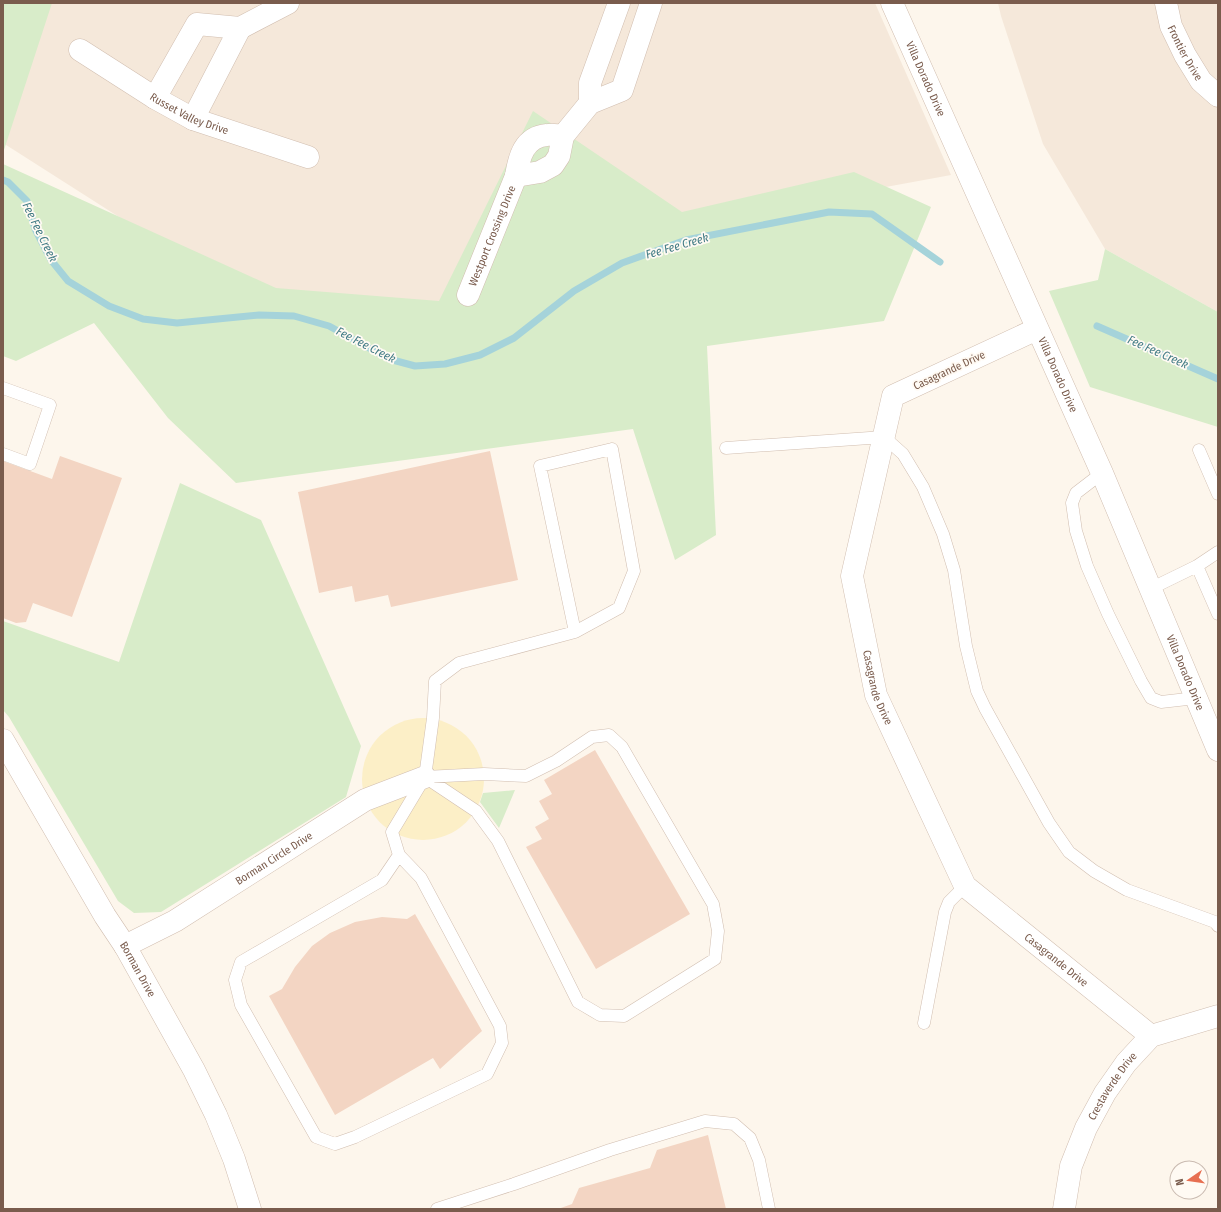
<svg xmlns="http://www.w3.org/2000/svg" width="1221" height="1212" viewBox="0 0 1221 1212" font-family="'Fira Sans Condensed',sans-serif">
<rect width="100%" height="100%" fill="#fdf6ec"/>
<path fill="#f5e8da" d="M 3,3 L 875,3 L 951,175 L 685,224 L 487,328 L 257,305 L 3,143 Z
M 998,3 L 1218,3 L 1218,312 L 1105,249 L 1043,144 L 1001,16 Z"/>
<path fill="#d8ecc9" d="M 3,3 L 52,3 L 3,153 Z
M 533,111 L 682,212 L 854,172 L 931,207 L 884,321 L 707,346 L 716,535 L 675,560 L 633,429 L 236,483 L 168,418 L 94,323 L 16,361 L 3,356 L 3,164 L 276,288 L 439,301 Z
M 1105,249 L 1218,312 L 1218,427 L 1090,387 L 1049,291 L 1098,280 Z
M 180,483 L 261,520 L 361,746 L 346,797 L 161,912 L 134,913 L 118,901 L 9,717 L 3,710 L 3,621 L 119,662 Z
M 515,790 L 499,828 L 480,802 L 483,793 Z"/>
<path fill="#fcefc7" d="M362 779a61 61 0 1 1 122 0a61 61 0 1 1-122 0Z"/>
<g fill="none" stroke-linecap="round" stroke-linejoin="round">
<path stroke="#a5d3da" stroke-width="7" d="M 3,180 L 8,182 L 27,201 L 35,229 L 51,260 L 68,281 L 109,306 L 143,319 L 177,323 L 259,315 L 294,316 L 329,326 L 389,359 L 415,366 L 445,364 L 480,355 L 514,338 L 574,291 L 622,263 L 686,240 L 829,212 L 872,214 L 940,262
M 1097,326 L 1218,379"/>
</g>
<path fill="#f3d5c3" d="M 490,451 L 518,580 L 391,607 L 388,595 L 355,602 L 352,586 L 319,593 L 298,492 Z
M 60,456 L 122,478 L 72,617 L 33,603 L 26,622 L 16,623 L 3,618 L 3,461 L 52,479 Z
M 595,750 L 690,914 L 596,969 L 526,847 L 542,839 L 535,827 L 549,819 L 539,801 L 552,794 L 544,780 Z
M 415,914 L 482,1031 L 440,1069 L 433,1058 L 335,1115 L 269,996 L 282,989 L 295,967 L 312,946 L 330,933 L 355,922 L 382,917 L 407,919 Z
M 708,1135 L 726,1209 L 558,1209 L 572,1204 L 579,1188 L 650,1168 L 657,1150 Z"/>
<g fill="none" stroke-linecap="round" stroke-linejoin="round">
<defs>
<path id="service" d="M 3,388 L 50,405 L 30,464 L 3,454
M 726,448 L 884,437 L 903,454 L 923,487 L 943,534 L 954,570 L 966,646 L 977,691 L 985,708 L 1049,823 L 1069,852 L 1094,871 L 1127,890 L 1215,922 L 1218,926
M 1199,450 L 1218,494
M 1102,473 L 1076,493 L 1072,503 L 1076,531 L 1087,566 L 1108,614 L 1141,681 L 1151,698 L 1161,702 L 1196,698
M 1218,552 L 1197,566 L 1218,614
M 1150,589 L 1197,566
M 609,735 L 622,747 L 713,904 L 718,931 L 715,959 L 624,1016 L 600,1015 L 578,1002 L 498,841 L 476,811 L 425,777 L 484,774 L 526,776 L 556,761 L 592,737 Z
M 399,855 L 421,878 L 500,1026 L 502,1043 L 487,1074 L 355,1137 L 335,1144 L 316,1137 L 241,1005 L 235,980 L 241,962 L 382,880 L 399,855 L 392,832 L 425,777 L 433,718 L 435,681 L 459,663 L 575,632 L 619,608 L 634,571 L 612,449 L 540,466 L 575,632
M 924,1023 L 945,912 L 949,902 L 965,886
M 437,1209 L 514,1184 L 610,1150 L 705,1121 L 734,1124 L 750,1138 L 759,1160 L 769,1209"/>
<g id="minor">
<path id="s1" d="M 1166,3 L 1171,26 L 1185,55 L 1201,81 L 1218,96"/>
<path id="s2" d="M 80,50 L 155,98 L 193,119 L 308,157"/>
<path d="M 155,98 L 197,24 L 240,28 L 288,3"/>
<path d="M 590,103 L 590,83 L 619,3"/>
<path d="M 193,119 L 240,28"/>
<path d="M 516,176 L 540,172 L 553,165 L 559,156 L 563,136 L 590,103 L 622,90 L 651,3"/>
<path id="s3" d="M 468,295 L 516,176 C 519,157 524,137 547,135 C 553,134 558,135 563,136"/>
<path id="s4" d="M 1037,329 L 893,396 L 852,576 L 876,695 L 965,886 L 1151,1036"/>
<path id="s5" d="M 3,740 L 105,916 L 125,946 L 194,1070 L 216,1115 L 234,1159 L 250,1209"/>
<path id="s6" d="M 125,946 L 175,921 L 365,800 L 425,777"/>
<path id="s7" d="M 1064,1209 L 1071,1166 L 1086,1128 L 1105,1093 L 1126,1063 L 1151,1036 L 1218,1016"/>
</g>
<g id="tertiary">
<path id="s8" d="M 892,3 L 1102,473 L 1218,750"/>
</g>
</defs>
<use href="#service" stroke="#d1beb0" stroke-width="13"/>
<use href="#minor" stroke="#d1beb0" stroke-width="23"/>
<use href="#tertiary" stroke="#d1beb0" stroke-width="23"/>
<use href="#service" stroke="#fff" stroke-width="12"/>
<use href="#minor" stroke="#fff" stroke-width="22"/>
<use href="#tertiary" stroke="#fff" stroke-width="22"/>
</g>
<g text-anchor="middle" stroke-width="3.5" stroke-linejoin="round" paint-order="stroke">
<g font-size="11" fill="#7a5c4d" stroke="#fffaf3">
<text dy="4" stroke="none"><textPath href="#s1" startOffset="54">Frontier Drive</textPath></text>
<text dy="4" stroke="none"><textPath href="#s8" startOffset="83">Villa Dorado Drive</textPath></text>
<text dy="4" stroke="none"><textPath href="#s2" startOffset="127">Russet Valley Drive</textPath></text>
<text dy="4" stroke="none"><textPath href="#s3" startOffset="64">Westport Crossing Drive</textPath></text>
<text transform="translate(949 370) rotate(-25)" y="4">Casagrande Drive</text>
<text dy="4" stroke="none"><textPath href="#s8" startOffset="407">Villa Dorado Drive</textPath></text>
<text dy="4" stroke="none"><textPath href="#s8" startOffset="731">Villa Dorado Drive</textPath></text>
<text dy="4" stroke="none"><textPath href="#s4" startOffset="458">Casagrande Drive</textPath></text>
<text dy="4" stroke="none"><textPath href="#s6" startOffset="173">Borman Circle Drive</textPath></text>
<text dy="4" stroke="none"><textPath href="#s4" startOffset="793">Casagrande Drive</textPath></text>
<text dy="4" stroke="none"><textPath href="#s5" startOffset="266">Borman Drive</textPath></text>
<text dy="4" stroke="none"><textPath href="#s7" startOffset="134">Crestaverde Drive</textPath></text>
</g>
<g font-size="12" font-style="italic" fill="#437c86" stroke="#fffaf3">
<text transform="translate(40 232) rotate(64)" y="4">Fee Fee Creek</text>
<text transform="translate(677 246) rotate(-16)" y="4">Fee Fee Creek</text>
<text transform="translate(366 345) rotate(27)" y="4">Fee Fee Creek</text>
<text transform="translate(1158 352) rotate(24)" y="4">Fee Fee Creek</text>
</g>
</g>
<rect width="1221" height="1212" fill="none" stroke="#7a5c4d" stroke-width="8"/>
<g transform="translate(1189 1180) rotate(257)"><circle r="19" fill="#fffaf3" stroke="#cabbb1"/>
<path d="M0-3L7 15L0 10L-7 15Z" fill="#e76f51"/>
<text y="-6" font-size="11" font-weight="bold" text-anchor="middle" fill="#7a5c4d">N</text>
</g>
</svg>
